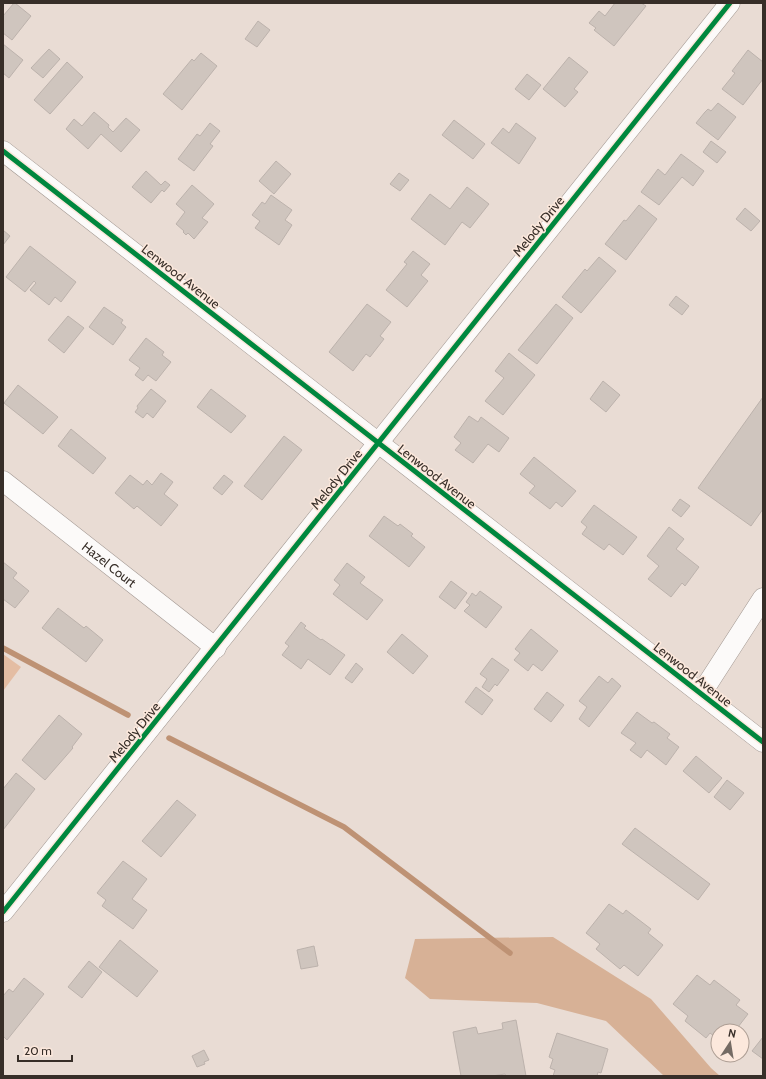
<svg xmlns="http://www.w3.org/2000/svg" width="766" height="1079" viewBox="0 0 766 1079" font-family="Cabin,sans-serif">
<rect width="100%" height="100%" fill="#e9dcd4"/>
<path fill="#e4bda3" d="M 3,654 L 21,667 L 3,691 Z"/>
<path fill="#d7b196" d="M 553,937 L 651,999 L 711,1068 L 720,1076 L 664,1076 L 606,1021 L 537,1003 L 430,999 L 405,978 L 415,939 Z"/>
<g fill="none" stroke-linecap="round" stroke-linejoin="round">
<path stroke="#be9274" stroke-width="5.5" d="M 3,648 L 128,715
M 169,738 L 344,827 L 510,953"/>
</g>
<path fill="#cfc5be" stroke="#bcb2ac" d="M 14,3 L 15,3 L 31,16 L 12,40 L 3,33 L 3,16 Z
M 615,3 L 641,3 L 646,6 L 614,46 L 594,30 L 596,28 L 589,23 L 599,11 L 605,16 Z
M 258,21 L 270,30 L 257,47 L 245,39 Z
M 3,44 L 23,60 L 9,78 L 3,73 Z
M 49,49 L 60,59 L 43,78 L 31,68 Z
M 748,50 L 763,62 L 763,79 L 743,105 L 722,89 L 735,73 L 732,71 Z
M 201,53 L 217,66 L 182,110 L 163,94 L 192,59 L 194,61 Z
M 569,57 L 588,72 L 574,89 L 578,92 L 565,107 L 543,89 Z
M 67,62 L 83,77 L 50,114 L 34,100 Z
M 527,74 L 541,85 L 529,100 L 515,89 Z
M 718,103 L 736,117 L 718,140 L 696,123 L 705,112 L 708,109 L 711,111 Z
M 94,112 L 109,125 L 108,127 L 113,132 L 126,118 L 140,130 L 121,152 L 101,134 L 88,149 L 66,129 L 74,119 L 82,126 Z
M 454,120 L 485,144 L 473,159 L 442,135 Z
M 210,123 L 220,131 L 210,144 L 213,146 L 194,171 L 178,159 L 197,134 L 200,136 Z
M 516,123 L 536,138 L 519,164 L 491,143 L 503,128 L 509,133 Z
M 711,141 L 726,152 L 717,163 L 703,152 Z
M 681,154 L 704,171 L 693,186 L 682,177 L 659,205 L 641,192 L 658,169 L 665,175 Z
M 276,161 L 291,174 L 274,194 L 259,181 Z
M 146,171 L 161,185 L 165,181 L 170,185 L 164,192 L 162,190 L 151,203 L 132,187 Z
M 399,173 L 409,180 L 400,191 L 390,184 Z
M 192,185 L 214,204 L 202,218 L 208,222 L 194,239 L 188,233 L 186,235 L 183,232 L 184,231 L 176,224 L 185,212 L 176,204 Z
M 467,187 L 489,204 L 470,228 L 462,222 L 445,245 L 411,219 L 430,194 L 450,209 Z
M 271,195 L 292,210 L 285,220 L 292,225 L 279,245 L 255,228 L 260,221 L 252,215 L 262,202 L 265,204 Z
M 639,205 L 657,219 L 626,260 L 605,244 L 624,220 L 626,221 Z
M 745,208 L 760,221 L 751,231 L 736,219 Z
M 3,230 L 10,236 L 3,245 Z
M 30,246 L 76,282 L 61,302 L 55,297 L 49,305 L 30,290 L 36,283 L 34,281 L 25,292 L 6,277 Z
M 413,251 L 430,264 L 421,275 L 428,281 L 407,307 L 386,290 L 407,264 L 404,262 Z
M 599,257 L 616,271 L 581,313 L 562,297 L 585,269 L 587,271 Z
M 676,296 L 689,306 L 682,315 L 669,305 Z
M 367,304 L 391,322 L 380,336 L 384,339 L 370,357 L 366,354 L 353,371 L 329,352 Z
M 556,304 L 573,318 L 537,364 L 518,350 Z
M 104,307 L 123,320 L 121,323 L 126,327 L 113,345 L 89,327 Z
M 68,316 L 84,328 L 64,353 L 48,340 Z
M 146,338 L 164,352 L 162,355 L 171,362 L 156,381 L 148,375 L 143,381 L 135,375 L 140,368 L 129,360 Z
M 509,353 L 535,375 L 503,415 L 485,401 L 504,378 L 495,371 Z
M 603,381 L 620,395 L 606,412 L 590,399 Z
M 18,385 L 58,417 L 43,434 L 4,403 Z
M 151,389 L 166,401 L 153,418 L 147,413 L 143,418 L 135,412 L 138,408 L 137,406 Z
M 211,389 L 246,416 L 231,433 L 197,407 Z
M 763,397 L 763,509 L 751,526 L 698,488 Z
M 469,416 L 478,422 L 481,417 L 509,438 L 499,452 L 488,444 L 473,463 L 455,450 L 461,443 L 454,437 Z
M 71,429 L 106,458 L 93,474 L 58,446 Z
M 284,436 L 302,450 L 262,500 L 244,486 Z
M 534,457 L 576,491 L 562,507 L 556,502 L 550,509 L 529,493 L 535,486 L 520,474 Z
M 161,473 L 173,482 L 164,494 L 178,505 L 161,526 L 137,506 L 134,509 L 115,493 L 130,475 L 143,485 L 147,480 L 152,485 Z
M 224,475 L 233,482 L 222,495 L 213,488 Z
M 680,499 L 690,506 L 681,517 L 672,510 Z
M 594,505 L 637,537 L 623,555 L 609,544 L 604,550 L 582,534 L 587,527 L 581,522 Z
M 384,516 L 398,526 L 400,524 L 413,534 L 411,536 L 425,547 L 409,567 L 369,536 Z
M 669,527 L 684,539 L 676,549 L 699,567 L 685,586 L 682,583 L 671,597 L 648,579 L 659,566 L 647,556 Z
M 3,562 L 17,573 L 13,578 L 29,591 L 15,608 L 3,599 Z
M 347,563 L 365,577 L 360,583 L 383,600 L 367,620 L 333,594 L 340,585 L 334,580 Z
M 451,581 L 467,593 L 455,609 L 439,597 Z
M 480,591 L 502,607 L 486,628 L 464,611 L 470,605 L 466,602 L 471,595 L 472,593 L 476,596 Z
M 58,608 L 84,628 L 86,626 L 103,640 L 86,662 L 42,628 Z
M 301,622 L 306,626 L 304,628 L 321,640 L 322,639 L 345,655 L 330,675 L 308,659 L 301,669 L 282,655 L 289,646 L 285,643 Z
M 531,629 L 558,651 L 542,671 L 533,664 L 528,671 L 514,660 L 520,653 L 515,649 Z
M 402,634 L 428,656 L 413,674 L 387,652 Z
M 492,658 L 509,670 L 497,686 L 495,684 L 489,692 L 482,687 L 487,679 L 480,674 Z
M 356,663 L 363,669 L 352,683 L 345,678 Z
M 599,676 L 608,683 L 612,678 L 621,686 L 589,727 L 579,719 L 587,707 L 579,701 Z
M 476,687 L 493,700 L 482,715 L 465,702 Z
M 547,692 L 564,705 L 551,722 L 534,709 Z
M 637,712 L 652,723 L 654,722 L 670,734 L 667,738 L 679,747 L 666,765 L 647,750 L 641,758 L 630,750 L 636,743 L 621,733 Z
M 59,715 L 82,734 L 72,747 L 73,748 L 45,780 L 22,760 Z
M 696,756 L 722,778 L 709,793 L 683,771 Z
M 16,773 L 35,789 L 3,830 L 3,789 Z
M 727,780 L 744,793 L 730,810 L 714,797 Z
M 177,800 L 196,815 L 161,857 L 142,841 Z
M 635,828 L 710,884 L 698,900 L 622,844 Z
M 123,861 L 147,879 L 132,899 L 147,910 L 133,929 L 102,906 L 106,900 L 97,893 Z
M 609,904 L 623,914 L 626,910 L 651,929 L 648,933 L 663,945 L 638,976 L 624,965 L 620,969 L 596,949 L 600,944 L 586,933 Z
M 120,940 L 158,971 L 137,997 L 99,967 Z
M 314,946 L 318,966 L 301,969 L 297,950 Z
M 89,961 L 102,972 L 82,998 L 68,987 Z
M 697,975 L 710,985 L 714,980 L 740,1000 L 736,1005 L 748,1014 L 735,1031 L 718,1031 L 718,1039 L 710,1033 L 706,1038 L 685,1021 L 688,1016 L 673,1004 Z
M 24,978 L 44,994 L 7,1040 L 3,1036 L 3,996 L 9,989 L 13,992 Z
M 516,1020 L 526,1076 L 506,1076 L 505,1074 L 492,1076 L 461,1076 L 453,1032 L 476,1027 L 478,1034 L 503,1029 L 502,1023 Z
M 557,1033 L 608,1049 L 601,1073 L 598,1072 L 597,1076 L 553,1076 L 555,1070 L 550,1068 L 553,1059 L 549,1057 Z
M 763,1037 L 763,1059 L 752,1051 Z
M 204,1050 L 209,1060 L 204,1062 L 205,1064 L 197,1067 L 192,1056 Z"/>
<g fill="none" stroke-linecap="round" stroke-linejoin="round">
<defs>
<g id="minor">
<path d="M 3,151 L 763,742"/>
<path id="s1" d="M 3,481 L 216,648"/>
<path d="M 701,694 L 763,598"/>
<path d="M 3,912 L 730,3"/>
</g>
</defs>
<use href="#minor" stroke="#9f958f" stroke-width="21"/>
<use href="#minor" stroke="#fcfaf9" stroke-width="20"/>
<defs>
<path id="cycleway" d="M 3,151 L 763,742
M 3,912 L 730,3"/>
</defs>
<use href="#cycleway" stroke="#fce8dc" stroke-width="8"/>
<use href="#cycleway" stroke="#00873e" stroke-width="5"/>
</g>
<g text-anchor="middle" stroke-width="3" stroke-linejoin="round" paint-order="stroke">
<g font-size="13" fill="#372e28" stroke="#fce8dc">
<text transform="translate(538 226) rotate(-51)" y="5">Melody Drive</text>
<text transform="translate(181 276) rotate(38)" y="5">Lenwood Avenue</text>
<text transform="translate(437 476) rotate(38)" y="5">Lenwood Avenue</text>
<text transform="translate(336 479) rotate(-51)" y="5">Melody Drive</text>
<text dy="5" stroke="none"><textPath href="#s1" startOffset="135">Hazel Court</textPath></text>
<text transform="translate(693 674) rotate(38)" y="5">Lenwood Avenue</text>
<text transform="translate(134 732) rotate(-51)" y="5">Melody Drive</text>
</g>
</g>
<rect width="766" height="1079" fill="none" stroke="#372e28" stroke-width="8"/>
<g transform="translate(730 1043) rotate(12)"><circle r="19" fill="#fce8dc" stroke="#ad9e94"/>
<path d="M0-3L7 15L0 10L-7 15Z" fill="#756b64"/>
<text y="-6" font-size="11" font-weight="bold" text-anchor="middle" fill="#372e28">N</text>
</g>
<path d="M18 1055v6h54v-6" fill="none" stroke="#372e28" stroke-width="2"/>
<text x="24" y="1055" font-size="12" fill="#372e28" stroke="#fce8dc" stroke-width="3" paint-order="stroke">20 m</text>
</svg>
